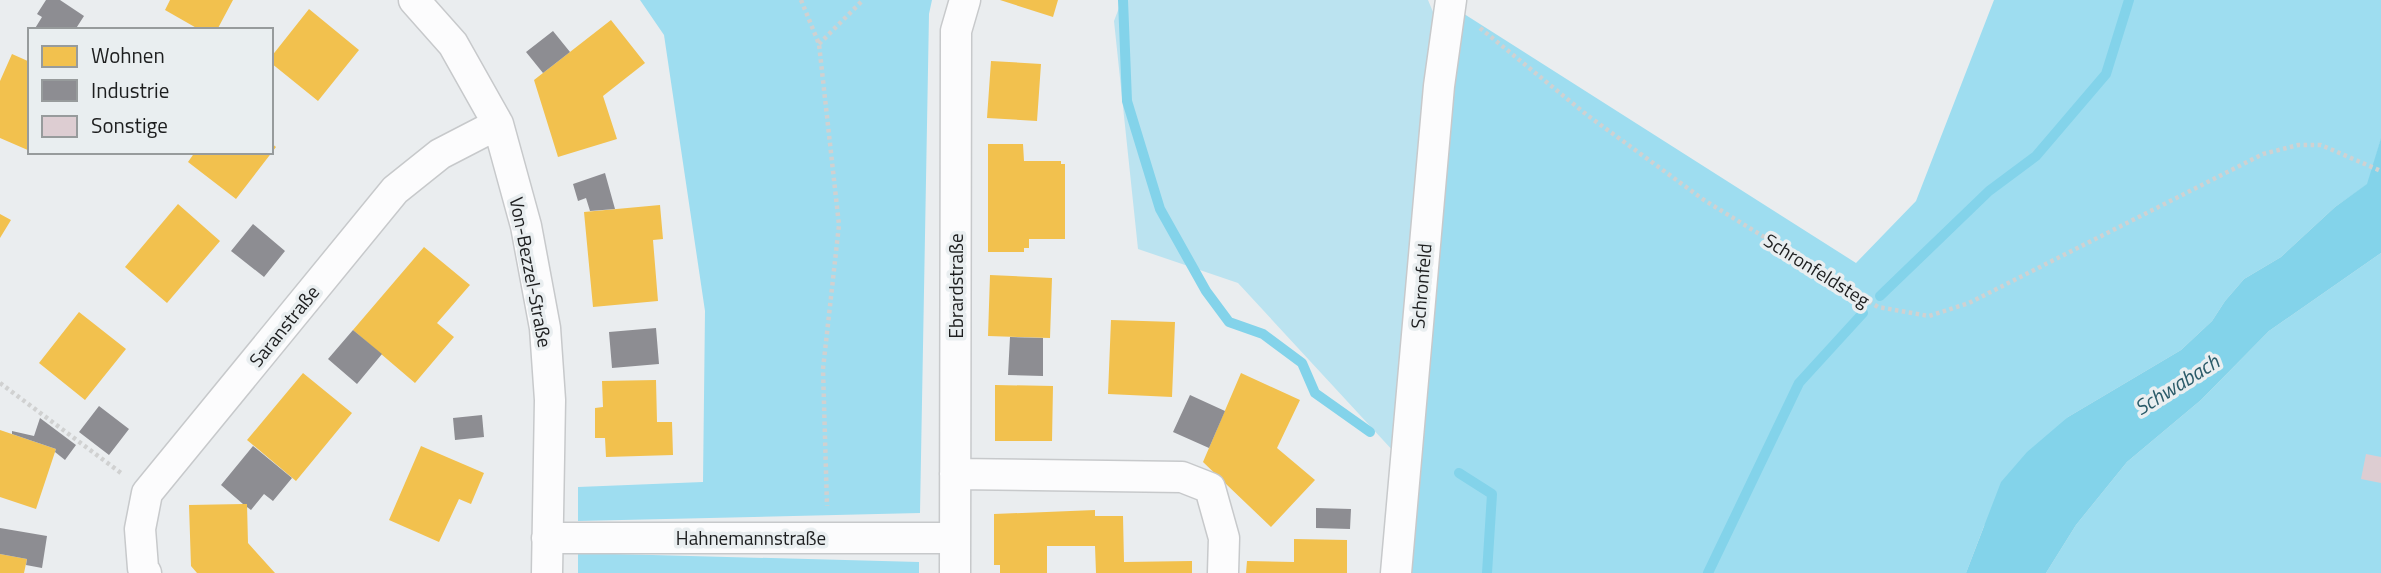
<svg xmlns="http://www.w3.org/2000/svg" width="2381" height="573" viewBox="0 0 2381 573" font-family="'Titillium Web',sans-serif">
<rect width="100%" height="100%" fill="#eaedef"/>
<path fill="#bbe3f0" d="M 1122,0 L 1428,0 L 1433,12 L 1395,453 L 1238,283 L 1138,249 L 1114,21 Z"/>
<path fill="#9eddf0" d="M 640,0 L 932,0 L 929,14 L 920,513 L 578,521 L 578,487 L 703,482 L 705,311 L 664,35 Z
M 1994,0 L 2381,0 L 2381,139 L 2368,184 L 2335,207 L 2281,257 L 2244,279 L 2225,301 L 2212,321 L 2181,350 L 2068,417 L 1984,526 L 1966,573 L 1396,573 L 1450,5 L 1856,263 L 1916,201 Z
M 2381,253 L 2381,573 L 2046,573 L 2076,525 L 2127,462 L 2201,400 L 2269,331 Z
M 578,553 L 919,562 L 919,573 L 578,573 Z"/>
<path fill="#83d3ea" d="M 2381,138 L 2381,253 L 2269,331 L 2201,400 L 2127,462 L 2076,525 L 2046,573 L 1966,573 L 2001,482 L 2027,452 L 2068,417 L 2181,350 L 2212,321 L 2225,301 L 2244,279 L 2281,257 L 2335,207 L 2367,184 Z"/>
<path fill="#f2c14e" d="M 170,0 L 233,0 L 217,30 L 200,30 L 165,10 Z
M 1000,0 L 1058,0 L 1053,17 Z
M 309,9 L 359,50 L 318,101 L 271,63 L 271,57 Z
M 611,20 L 645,63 L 603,96 L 617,139 L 558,157 L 534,80 Z
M 12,54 L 30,62 L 30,151 L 0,138 L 0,81 Z
M 991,61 L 1041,64 L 1037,121 L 987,118 Z
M 271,143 L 276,147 L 236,199 L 188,162 L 195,152 L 271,152 Z
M 988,144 L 1023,144 L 1024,161 L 1061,161 L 1061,164 L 1065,164 L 1065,239 L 1029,239 L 1029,248 L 1024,248 L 1024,252 L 988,252 Z
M 178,204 L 220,241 L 167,303 L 125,267 Z
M 660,205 L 663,239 L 653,240 L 658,301 L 593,307 L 584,212 Z
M 0,214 L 11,220 L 0,238 Z
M 424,247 L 470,285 L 437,323 L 454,337 L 415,383 L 353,330 Z
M 990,275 L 1052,278 L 1050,338 L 988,336 Z
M 79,312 L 126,349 L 85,400 L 39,363 Z
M 1111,320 L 1175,322 L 1172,397 L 1108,394 Z
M 303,373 L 352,413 L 296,481 L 247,440 Z
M 1241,373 L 1300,400 L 1277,448 L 1315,480 L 1271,527 L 1203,462 Z
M 656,380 L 657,422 L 672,422 L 673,455 L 606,457 L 605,438 L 595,438 L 595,408 L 603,407 L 602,381 Z
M 995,385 L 1053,386 L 1052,441 L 995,441 Z
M 0,430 L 56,449 L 36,509 L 0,497 Z
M 421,446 L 484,473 L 471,504 L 459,499 L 439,542 L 389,520 Z
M 243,504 L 247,504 L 248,543 L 275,573 L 197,573 L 191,566 L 189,505 Z
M 1095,510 L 1095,516 L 1123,516 L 1124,562 L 1192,561 L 1192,573 L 1096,573 L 1095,546 L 1047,546 L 1047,573 L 1000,573 L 1000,565 L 994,565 L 994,514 Z
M 1294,539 L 1347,540 L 1347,573 L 1246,573 L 1247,561 L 1294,562 Z
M 0,554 L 27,559 L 24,573 L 0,573 Z"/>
<path fill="#8d8d92" d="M 46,0 L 60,0 L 84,16 L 75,30 L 34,30 L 42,17 L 37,14 Z
M 553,31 L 570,52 L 543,73 L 526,52 Z
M 605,173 L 615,209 L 590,211 L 586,198 L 578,201 L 573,184 Z
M 253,224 L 285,251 L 264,277 L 231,251 Z
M 656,328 L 659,364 L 612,368 L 609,332 Z
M 353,330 L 382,354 L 357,384 L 328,359 Z
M 1010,337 L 1043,338 L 1043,376 L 1008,375 Z
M 1190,395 L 1225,411 L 1209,448 L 1173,432 Z
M 99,406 L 129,429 L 109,455 L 79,432 Z
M 482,415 L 484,437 L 455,440 L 453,418 Z
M 40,418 L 76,445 L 65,460 L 55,452 L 56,449 L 12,434 L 12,431 L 34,436 Z
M 253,446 L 292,478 L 273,501 L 264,494 L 251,510 L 247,507 L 247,504 L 243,504 L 221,485 Z
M 1316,508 L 1351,509 L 1350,529 L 1316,528 Z
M 0,528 L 47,536 L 42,568 L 26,565 L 27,559 L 0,554 Z"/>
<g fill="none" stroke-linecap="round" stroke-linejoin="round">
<path stroke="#83d3ea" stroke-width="10" d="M 1123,0 L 1127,101 L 1160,209 L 1206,291 L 1229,322 L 1263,334 L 1302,363 L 1315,393 L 1370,432
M 1880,296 L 1989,191 L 2036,156 L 2106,74 L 2129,0
M 1459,473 L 1492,494 L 1487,573
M 1708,573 L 1799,383 L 1863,313"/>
</g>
<path fill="#ddcdd2" d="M 2366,454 L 2381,457 L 2381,483 L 2361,479 Z"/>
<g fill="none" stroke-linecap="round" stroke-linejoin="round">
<defs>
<path id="street" d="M 414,0 L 453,44 L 498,124 L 526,226 L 545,328 L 550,400 L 547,573
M 955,474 L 1182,477 L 1210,488 L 1224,538 L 1223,573
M 547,538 L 955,538
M 146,573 L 143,568 L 140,529 L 147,493 L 395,190 L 440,154 L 498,124
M 955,573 L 956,31 L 965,0
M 1396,573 L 1439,86 L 1451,0"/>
</defs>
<use href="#street" stroke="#c7c9cb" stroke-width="33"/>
<path stroke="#d0d1d1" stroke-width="4.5" stroke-dasharray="3.5 3.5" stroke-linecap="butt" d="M 801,0 L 819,44 L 839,225 L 823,369 L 827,506
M 1480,28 L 1587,115 L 1704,200 L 1878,307 L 1929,316 L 1969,303 L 2263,154 L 2298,145 L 2321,145 L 2381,171
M 819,44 L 863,0
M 0,383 L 121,473"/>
<use href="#street" stroke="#fcfcfd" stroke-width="30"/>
</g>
<g text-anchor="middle" stroke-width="7" stroke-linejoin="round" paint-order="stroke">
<g font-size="19" fill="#1d1e1f" stroke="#e9eef0">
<text transform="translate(1817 270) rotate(32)" y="7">Schronfeldsteg</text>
<text transform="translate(531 272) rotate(79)" y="7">Von-Bezzel-Straße</text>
<text transform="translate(956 286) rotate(-90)" y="7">Ebrardstraße</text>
<text transform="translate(1421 286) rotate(-85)" y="7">Schronfeld</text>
<text transform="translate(284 326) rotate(-51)" y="7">Saranstraße</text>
<text x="751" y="545">Hahnemannstraße</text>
</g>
<g font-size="21" font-style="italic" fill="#2b5b69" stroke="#e9eef0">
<text transform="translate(2177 385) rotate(-32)" y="7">Schwabach</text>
</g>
</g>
<rect x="28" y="28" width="245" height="126" fill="#e9eef0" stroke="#979b9c" stroke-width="2"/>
<rect x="42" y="46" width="35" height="21" fill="#f2c14e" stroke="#979b9c" stroke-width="2"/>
<text x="91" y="63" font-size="21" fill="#1d1e1f">Wohnen</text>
<rect x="42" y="80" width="35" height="21" fill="#8d8d92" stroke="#979b9c" stroke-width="2"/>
<text x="91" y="98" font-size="21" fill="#1d1e1f">Industrie</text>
<rect x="42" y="116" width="35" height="21" fill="#ddcdd2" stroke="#979b9c" stroke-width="2"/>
<text x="91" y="133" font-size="21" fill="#1d1e1f">Sonstige</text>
</svg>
